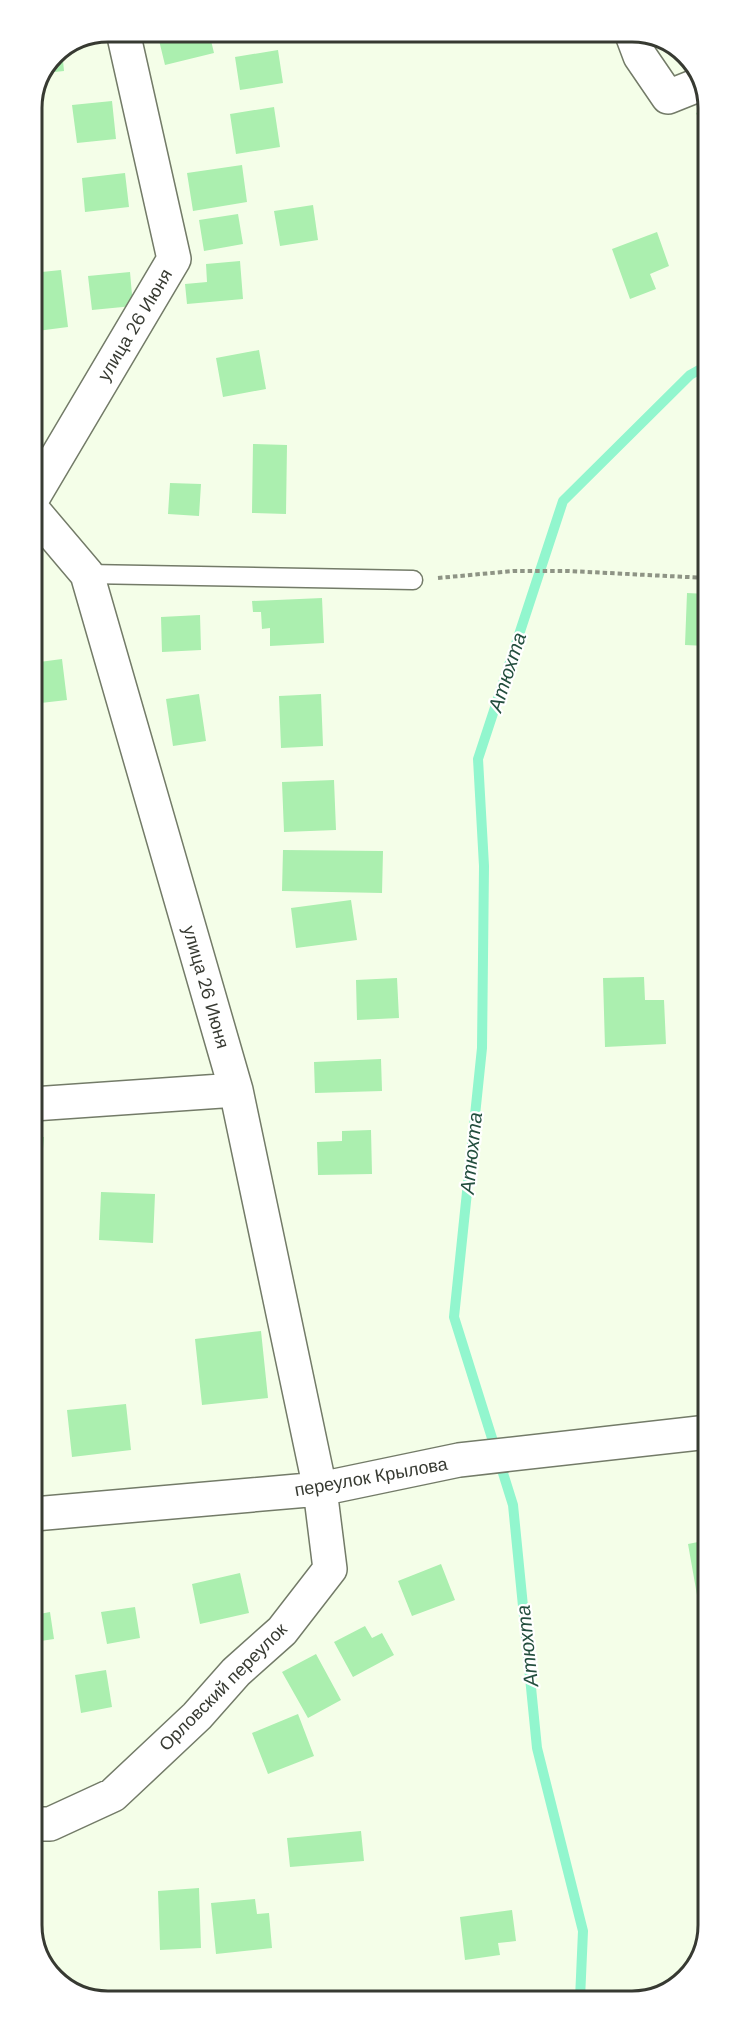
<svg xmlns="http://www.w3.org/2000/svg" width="740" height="2033" viewBox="0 0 740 2033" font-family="'DM Sans',sans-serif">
<rect width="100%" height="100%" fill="#f4fee8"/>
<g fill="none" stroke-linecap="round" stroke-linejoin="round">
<path stroke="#92f6ce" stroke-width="10" d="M 580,1999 L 583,1931 L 537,1748 L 513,1505 L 454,1317 L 482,1048 L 484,866 L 478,759 L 563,501 L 690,375 L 706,366"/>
</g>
<path fill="#abefaf" d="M 157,32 L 209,32 L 214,53 L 165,65 Z
M 62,50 L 64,71 L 45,73 L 54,54 Z
M 278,50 L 283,83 L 240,90 L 235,57 Z
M 112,101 L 116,139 L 77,143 L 72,105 Z
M 274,107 L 280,147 L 236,154 L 230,114 Z
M 706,109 L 706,137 L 696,113 Z
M 242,165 L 247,202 L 193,211 L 187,173 Z
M 125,173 L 129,207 L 85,212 L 82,178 Z
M 313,205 L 318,240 L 280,246 L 274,211 Z
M 238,214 L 243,244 L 204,251 L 199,220 Z
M 657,232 L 669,266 L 650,274 L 656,289 L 630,299 L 612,249 Z
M 240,261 L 243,299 L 187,304 L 185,284 L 207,282 L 206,264 Z
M 61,270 L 68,327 L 37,331 L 32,273 Z
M 130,272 L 133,306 L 92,310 L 88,276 Z
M 259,350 L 266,389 L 223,397 L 216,358 Z
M 253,444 L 287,445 L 286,514 L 252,513 Z
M 170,483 L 201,484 L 199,516 L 168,514 Z
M 706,494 L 706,525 L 705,525 L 701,495 Z
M 687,593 L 707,594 L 707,646 L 685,645 Z
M 322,598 L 324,643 L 270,646 L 270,628 L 262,629 L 261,612 L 253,612 L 252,601 Z
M 200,615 L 201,650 L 162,652 L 161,617 Z
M 62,659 L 67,700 L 32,704 L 32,663 Z
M 199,694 L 206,741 L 173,746 L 166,699 Z
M 321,694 L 323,746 L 281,748 L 279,696 Z
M 702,751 L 707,751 L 707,777 L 702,777 Z
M 334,780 L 336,830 L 284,832 L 282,782 Z
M 283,850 L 383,851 L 382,893 L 282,891 Z
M 351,900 L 357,940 L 296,948 L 291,908 Z
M 644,977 L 645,1000 L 664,1000 L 666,1044 L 605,1047 L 603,978 Z
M 397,978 L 399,1018 L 357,1020 L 356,980 Z
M 381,1059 L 382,1091 L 315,1093 L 314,1062 Z
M 371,1130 L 372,1174 L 318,1175 L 317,1142 L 342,1141 L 342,1131 Z
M 33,1136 L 44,1137 L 38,1208 L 33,1208 Z
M 101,1192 L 155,1194 L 153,1243 L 99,1240 Z
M 701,1220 L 707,1220 L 708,1265 L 701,1265 Z
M 698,1303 L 708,1303 L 708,1347 L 698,1347 Z
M 261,1331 L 268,1398 L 202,1405 L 195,1339 Z
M 126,1404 L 131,1450 L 72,1457 L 67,1410 Z
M 708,1540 L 708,1593 L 697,1595 L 688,1544 Z
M 441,1564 L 455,1600 L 412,1616 L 398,1581 Z
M 240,1573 L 249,1613 L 200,1624 L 192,1584 Z
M 135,1607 L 140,1638 L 107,1644 L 101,1612 Z
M 50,1612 L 54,1639 L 34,1642 L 34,1615 Z
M 365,1626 L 372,1638 L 382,1633 L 394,1655 L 353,1677 L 334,1642 Z
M 316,1654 L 341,1700 L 308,1718 L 282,1672 Z
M 106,1670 L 112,1707 L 81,1713 L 75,1675 Z
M 298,1714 L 314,1756 L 268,1774 L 252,1733 Z
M 34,1749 L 41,1778 L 34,1779 Z
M 361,1831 L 364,1861 L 290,1867 L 287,1838 Z
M 199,1888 L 201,1948 L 160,1950 L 158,1891 Z
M 255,1899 L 257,1914 L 269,1913 L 272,1948 L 216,1954 L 211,1903 Z
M 512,1910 L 516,1941 L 498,1943 L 500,1955 L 465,1960 L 460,1917 Z"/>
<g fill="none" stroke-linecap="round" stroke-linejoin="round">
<defs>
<path id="lane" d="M 87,574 L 413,580"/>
<path id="street" d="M 631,32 L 640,56 L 668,97 L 703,83
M 32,499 L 174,259 L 123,32
M 32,509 L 87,574 L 236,1090 L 320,1489 L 330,1569 L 282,1631 L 236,1672 L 197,1716 L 113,1795 L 50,1824 L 34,1824
M 33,1104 L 236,1090
M 34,1514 L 320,1489 L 459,1460 L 708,1432"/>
</defs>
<use href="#lane" stroke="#737b68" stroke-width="21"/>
<use href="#street" stroke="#737b68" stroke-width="36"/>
<path stroke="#8e9485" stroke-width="4" stroke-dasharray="4.5 3" stroke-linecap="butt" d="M 438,578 L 513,571 L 568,571 L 707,578"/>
<use href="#lane" stroke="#fff" stroke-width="18"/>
<use href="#street" stroke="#fff" stroke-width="33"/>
</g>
<g text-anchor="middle" stroke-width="4.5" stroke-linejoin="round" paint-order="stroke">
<g font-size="18" fill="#373a32" stroke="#fff">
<text transform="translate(135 325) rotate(-59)" y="6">улица 26 Июня</text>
<text transform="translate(206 987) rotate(74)" y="6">улица 26 Июня</text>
<text transform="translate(371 1477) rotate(-10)" y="6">переулок Крылова</text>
<text transform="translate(223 1687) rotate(-45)" y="6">Орловский переулок</text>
</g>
<g font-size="20" font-style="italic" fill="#234e3e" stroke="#fff">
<text transform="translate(507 672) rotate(-72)" y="7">Атюхта</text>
<text transform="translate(471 1153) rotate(-84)" y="7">Атюхта</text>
<text transform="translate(527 1646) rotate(-96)" y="7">Атюхта</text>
</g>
</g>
<path d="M0 0H740V2033H0ZM108 42H632A66 66 0 0 1 698 108V1925A66 66 0 0 1 632 1991H108A66 66 0 0 1 42 1925V108A66 66 0 0 1 108 42Z" fill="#fff" fill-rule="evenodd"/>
<path fill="none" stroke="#373a32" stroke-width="3" d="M108 42H632A66 66 0 0 1 698 108V1925A66 66 0 0 1 632 1991H108A66 66 0 0 1 42 1925V108A66 66 0 0 1 108 42Z"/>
</svg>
